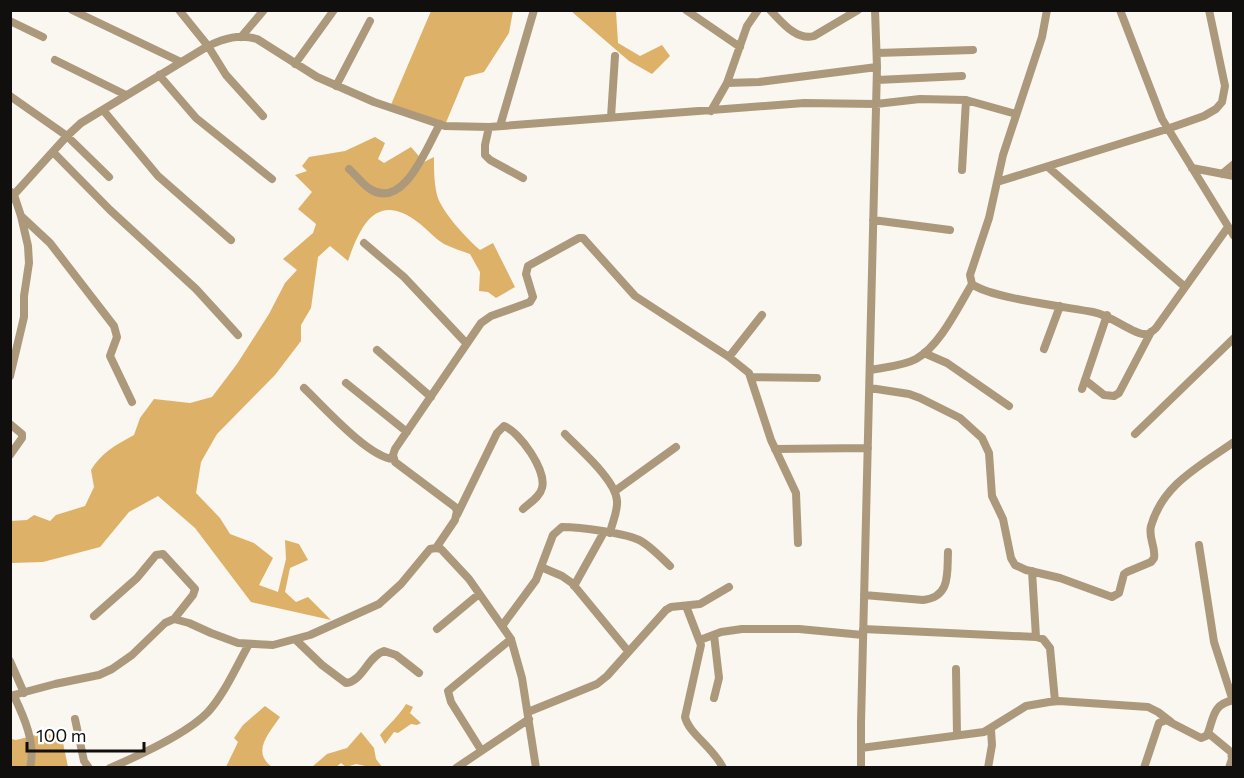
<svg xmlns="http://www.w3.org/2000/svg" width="1244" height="778" viewBox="0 0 1244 778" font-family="Commissioner,sans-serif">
<rect width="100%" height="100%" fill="#faf6f0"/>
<path fill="#ddb167" d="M 431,11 L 513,11 L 509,33 L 484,72 L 465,77 L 445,125 L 390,107 Z
M 571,11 L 616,11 L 618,43 L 640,56 L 662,45 L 670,56 L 652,74 L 629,61 Z
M 375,137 L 385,143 L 378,159 L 384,163 L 411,147 L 424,162 L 434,157 C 434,170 434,182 437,195 C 441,211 467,239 480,250 L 493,243 L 515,287 L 496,298 L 488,292 L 479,291 L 480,272 L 470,254 C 462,251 452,248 444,244 C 434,238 427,229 419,223 C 377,191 361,224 348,261 L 330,246 L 318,257 L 311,308 L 301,325 L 301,341 L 275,375 L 217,434 L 201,462 L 196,493 L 220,518 L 230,534 L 254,543 L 273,558 L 259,585 L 278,592 L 286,559 L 285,540 L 299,544 L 308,560 L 290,568 L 285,592 L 296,602 L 308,597 L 331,620 L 251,602 L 195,528 L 158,496 L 129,512 L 100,547 L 43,562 L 11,563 L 10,521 L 27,520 L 34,515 L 50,521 L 56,515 L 85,506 L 94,487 L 91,470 C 101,453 117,444 134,435 L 140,418 L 154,399 L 190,403 L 212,397 L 237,364 L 269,314 L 285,283 L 297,270 L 283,259 L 313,233 L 316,224 L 298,209 L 312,192 L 295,175 L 307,171 L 302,166 L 309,157 L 345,151 Z
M 406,704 L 413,707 L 410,713 L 421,723 L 417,725 L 411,724 L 398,733 L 394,732 L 385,744 L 380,735 C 389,724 399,716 406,704 Z
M 265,706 L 280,717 C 269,733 251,752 272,767 L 226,767 L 238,742 L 234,738 L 243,725 Z
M 361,732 L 374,748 L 376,759 L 382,767 L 370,767 L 356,764 L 346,767 L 341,763 L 336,767 L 312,767 L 327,754 L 347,748 Z
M 44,733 L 62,738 L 68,767 L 11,768 L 11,739 L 16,740 Z"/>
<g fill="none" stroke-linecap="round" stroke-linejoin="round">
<path stroke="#ac997b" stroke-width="8" d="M 72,10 L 181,62
M 179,10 L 208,46 L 226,75 L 263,116
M 686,10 L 740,47
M 770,10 C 782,22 796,41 814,36 L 858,10
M 1047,10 L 1042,37 L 1003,155 L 989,218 L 970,275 L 972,284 C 990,298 1067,307 1093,312 C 1111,315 1133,334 1144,334 C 1149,335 1153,331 1156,328 L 1228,227
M 1120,10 L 1162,119 L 1234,236
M 10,21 L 43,37
M 241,37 L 264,10
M 877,53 L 973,50
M 55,60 L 126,95
M 295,64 L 334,10
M 159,75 L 196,118 L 272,179
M 877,80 L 962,76
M 727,83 L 759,82 L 877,67
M 336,86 L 370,21
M 10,96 L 67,136 L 109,177
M 103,110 L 158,176 L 231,240
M 711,111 L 727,83 L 747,26 L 758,10
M 611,117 L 615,56
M 500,126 L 534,10
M 489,127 L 485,145 L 485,155 L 490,160 L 523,178
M 53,152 L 110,210 L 196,289 L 238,335
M 1048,167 L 1185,287
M 1192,168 L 1234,176
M 349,169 C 356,175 362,184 370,189 C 404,211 427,146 440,124
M 962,170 L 966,100
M 1222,174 L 1234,164
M 997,182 L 1167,129 L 1204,116 L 1216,109 L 1222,102 L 1225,86 L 1209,10
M 10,199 L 67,136 L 81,123 L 208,46 C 225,38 239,34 257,39 L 317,77 L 374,102 L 445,126 L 489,127 L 804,103 L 876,104 L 920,99 L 966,100 L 1016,114
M 21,216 L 50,243 L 114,326 L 117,337 L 110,356 L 132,402
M 873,220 L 950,230
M 364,243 L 404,277 L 466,343
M 1044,349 L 1060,306
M 377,350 L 431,397
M 924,353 L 947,363 L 1009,406
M 729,357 L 762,315
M 871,370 C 885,367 903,366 916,359 C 940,346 958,307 972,284
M 10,376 L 24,317 L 24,296 L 29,263 L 28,246 L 21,216 L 14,195 L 11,192
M 751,377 L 817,378
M 1085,380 L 1104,395 L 1114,396 L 1119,393 L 1151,332
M 346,383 L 407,432
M 304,388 C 323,406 368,457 393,459
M 870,388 L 909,394 L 920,398 L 960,418 L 982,438 L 989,453 L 992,496 L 1003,519 L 1011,558 L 1015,565 L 1026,570 L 1060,578 L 1112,597 L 1119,593 L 1124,574 L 1127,572 L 1151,562 L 1154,558 C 1156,547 1148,538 1151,526 C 1163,484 1200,466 1234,442
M 1082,389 L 1107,315
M 10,424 L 22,434 L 22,438 L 10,455
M 565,434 C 580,450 616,480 617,501 C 618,511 612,523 610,533
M 1135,434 L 1234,338
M 775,449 L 868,448
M 615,491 L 676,447
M 457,515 L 497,433 L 504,426 C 520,432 547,471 542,488 C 540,497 529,503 523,509
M 1199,545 L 1214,642 L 1233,701
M 436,548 L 455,520 L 457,511 L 455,507 L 395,462 L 393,455 L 395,449 L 481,323 L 491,316 L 530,302 L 533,297 L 526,274 L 528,266 L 579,238 L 583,238 L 635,296 L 729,357 L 749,373 L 771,440 L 796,493 L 798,543
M 541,567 L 562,576 L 572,583 L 628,651
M 1032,571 L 1036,637
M 574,586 L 604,532
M 864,595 L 923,600 C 951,597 947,573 948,552
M 686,606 L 701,645 L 685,717 C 689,734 714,748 723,768
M 94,616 L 137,578 L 156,555 L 163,554 L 195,589 L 193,595 L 174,619
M 502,626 L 536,580 L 553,535 L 562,527 C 579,527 627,533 641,541 C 651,547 661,557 670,566
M 437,629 L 479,594
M 863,629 L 1036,637 L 1043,639 L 1050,648 L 1055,701
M 296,640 L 322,665 L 346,683 C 362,682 368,656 384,651 L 396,655 L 419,673
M 700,640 L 721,632 L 742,629 L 799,629 L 863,635
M 10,661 L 24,693
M 956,669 L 957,735
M 10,696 L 55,684 L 99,675 L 112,669 L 132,655 L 165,623 L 174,619 L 189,623 L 211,633 L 238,643 L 273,645 L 310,635 L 379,604 L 401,584 L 430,549 L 436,548 L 441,549 L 469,579 L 511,639 L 522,678 L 536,768
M 14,696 C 24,717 36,743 30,768
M 714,698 L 719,678 L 714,635
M 528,712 L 597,684 L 607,676 L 666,610 L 671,607 L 700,604 L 729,587
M 75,719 L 84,761 L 89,768
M 1208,733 L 1231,752 L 1232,759 L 1229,768
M 861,748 L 984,732 L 1026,706 L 1049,702 L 1059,701 L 1148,707 L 1158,712 L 1171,722
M 481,750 L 451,702 L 448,691 L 511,639
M 110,768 C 138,756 187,734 208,712 C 225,693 236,667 249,644
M 456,768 L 529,719
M 861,768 L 861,723 L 877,67 L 875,10
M 988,768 L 992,745 L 991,730
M 1144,768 L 1159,723 L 1166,720 L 1201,738 L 1206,736 L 1208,733 C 1214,716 1213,704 1234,700"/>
</g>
<rect width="1244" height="778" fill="none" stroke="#100f0d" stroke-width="24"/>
<path d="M27 742v9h117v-9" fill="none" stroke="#100f0d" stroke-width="3"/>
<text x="36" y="742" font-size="18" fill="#100f0d" stroke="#ffffff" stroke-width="4.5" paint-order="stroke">100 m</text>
</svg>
